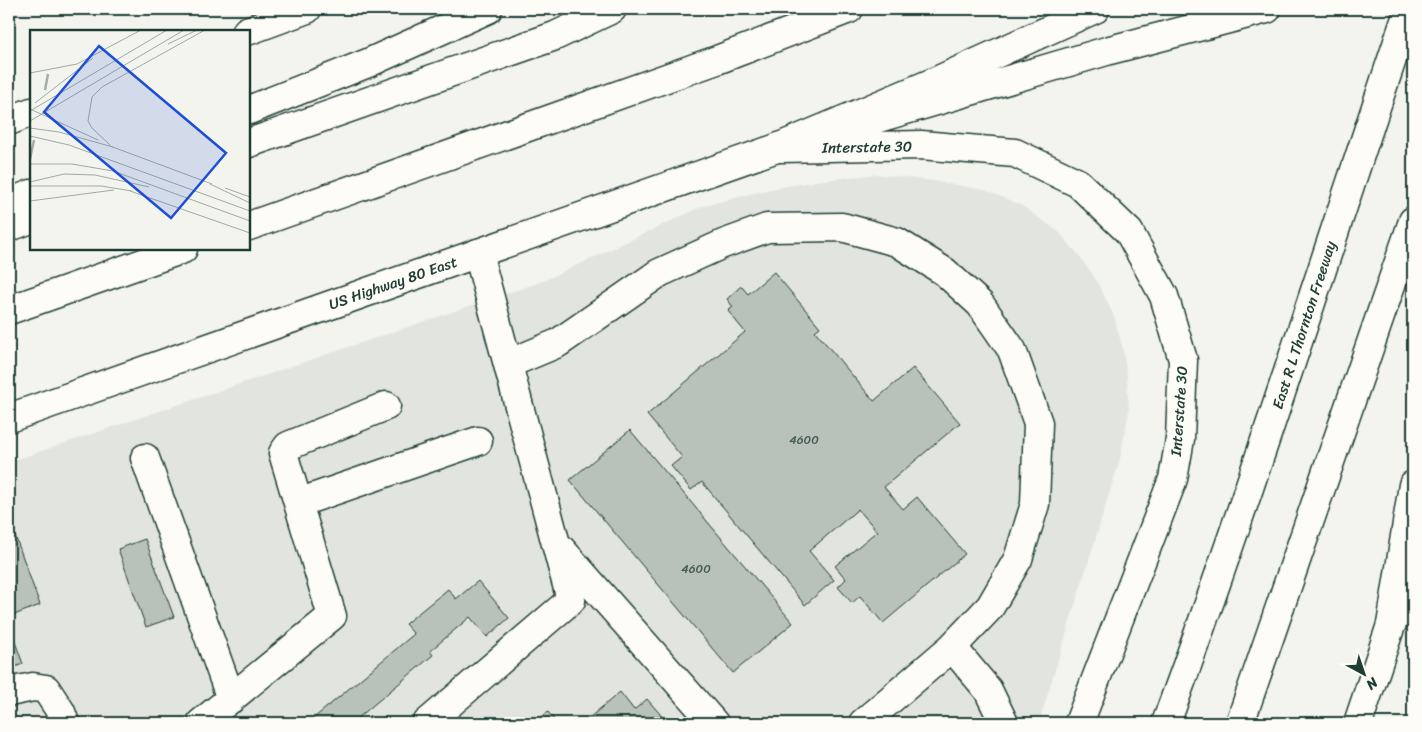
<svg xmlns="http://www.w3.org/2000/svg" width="1422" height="732" viewBox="0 0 1422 732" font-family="Sriracha,sans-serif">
<rect width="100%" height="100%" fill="#f4f4ef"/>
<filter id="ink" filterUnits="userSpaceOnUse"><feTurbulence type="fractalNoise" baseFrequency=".02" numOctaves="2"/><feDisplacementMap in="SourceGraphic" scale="10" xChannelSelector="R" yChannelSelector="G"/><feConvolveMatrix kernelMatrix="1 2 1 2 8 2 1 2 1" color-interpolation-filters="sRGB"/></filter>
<g filter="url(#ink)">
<path fill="#e2e5df" d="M 877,174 L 934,181 L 985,190 L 1021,205 L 1059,232 L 1078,254 L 1097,281 L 1114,316 L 1123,349 L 1127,377 L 1129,411 L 1120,459 L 1039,723 L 9,723 L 9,462 L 543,281 L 703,206 L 770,189 L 816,181 Z"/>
<path fill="#b9c1bb" stroke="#1f3d34" d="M 774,272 L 820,327 L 815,331 L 874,401 L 913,368 L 960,423 L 884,487 L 903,509 L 917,497 L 965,554 L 883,623 L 860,596 L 852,603 L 838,587 L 846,579 L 835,566 L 877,531 L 858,509 L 809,551 L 834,580 L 805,605 L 702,482 L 691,490 L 671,466 L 682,457 L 647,415 L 745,332 L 728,311 L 733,307 L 727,299 L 741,286 L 748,294 Z
M 630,430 L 793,623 L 733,673 L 570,480 Z
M 12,527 L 40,605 L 9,617 L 9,528 Z
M 145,539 L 174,617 L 146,627 L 118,549 Z
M 478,581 L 509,618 L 487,637 L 470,617 L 430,651 L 433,655 L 352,723 L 308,723 L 414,634 L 405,624 L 448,589 L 456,599 Z
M 9,625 L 23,664 L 9,669 Z
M 620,692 L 634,710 L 647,699 L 668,723 L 583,723 Z
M 548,712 L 557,723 L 534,723 Z"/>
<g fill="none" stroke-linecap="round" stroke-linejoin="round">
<defs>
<path id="minor" d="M 508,364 L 558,343 L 659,273 L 723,244 L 767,228 L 842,227 L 897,242 L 945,272 L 980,304 L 1012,350 L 1038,423 L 1035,504 L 1018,559 L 990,607 L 952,647
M 145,458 L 231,699
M 298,503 L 478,441
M 560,548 L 714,723
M 9,692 L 33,687 L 46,689 L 61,712 L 65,723
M 201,723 L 332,616 L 283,453 L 288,446 L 386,406
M 427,723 L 571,600 L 478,253
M 863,723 L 952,647 L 988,690 L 1004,723"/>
<path id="major" d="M 247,31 L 307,9
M 9,121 L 31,112
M 858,124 L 1110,50 L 1267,9
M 781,148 L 921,145 L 1015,153 L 1078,183 L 1129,232 L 1164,296 L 1183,360 L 1180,439 L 1173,479 L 1079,723
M 9,418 L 777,148 L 800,141
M 1358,723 L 1391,625 L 1413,583"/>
<path id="highway" d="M 249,110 L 368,63 L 488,9
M 249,143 L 555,36 L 612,9
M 777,148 L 934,82 L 1095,9
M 9,203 L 31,194
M 249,226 L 717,60 L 849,9
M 9,227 L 31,219
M 9,310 L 183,249
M 1391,625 L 1413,485
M 1166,723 C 1253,487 1328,247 1409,9
M 1240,723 L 1413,221"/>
</defs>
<use href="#minor" stroke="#1f3d34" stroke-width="31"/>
<use href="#major" stroke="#1f3d34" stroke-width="31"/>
<use href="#highway" stroke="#1f3d34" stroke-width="31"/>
<use href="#minor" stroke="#fdfcf7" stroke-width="28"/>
<use href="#major" stroke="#fdfcf7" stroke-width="28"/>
<use href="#highway" stroke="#fdfcf7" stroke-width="28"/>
</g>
</g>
<g text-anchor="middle" stroke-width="4.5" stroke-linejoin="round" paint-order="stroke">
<g font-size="12" fill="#465e56">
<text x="804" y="444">4600</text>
<text x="696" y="573">4600</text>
</g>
<g font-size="15" fill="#1f3d34" stroke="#fdfcf7">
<text transform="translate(867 147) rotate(-1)" y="5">Interstate 30</text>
<text transform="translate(393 283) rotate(-19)" y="5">US Highway 80 East</text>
<text transform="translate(1304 325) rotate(-72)" y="5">East R L Thornton Freeway</text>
<text transform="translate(1179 411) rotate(-86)" y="5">Interstate 30</text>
</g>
</g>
<g transform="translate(30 30)">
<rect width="220" height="220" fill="#f4f4ef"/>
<path fill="none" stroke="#a3aea7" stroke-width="2.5" d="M 15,60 L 18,44M 0,129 L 4,110"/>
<path fill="none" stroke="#9faba4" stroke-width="1" d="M 138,14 L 167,0M 0,43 L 47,34 L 111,0M 5,73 L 63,28M 0,79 L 68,110M 0,81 L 137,0M 0,91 L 154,0M 0,98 L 29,102 L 83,117M 0,106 L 39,115 L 220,181M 80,115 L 62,98 L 58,91 L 62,67 L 72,57 L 175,0M 80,116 L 182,154M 0,134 L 42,134 L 83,141 L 220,191M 0,152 L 34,144 L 65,145 L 119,157M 180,154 L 220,173M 0,156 L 71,156 L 102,161M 195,158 L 220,167M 100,161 L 220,203M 0,171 L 84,160"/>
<path fill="#1d4ed8" fill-opacity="0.15" stroke="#1d4ed8" stroke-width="2.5" d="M 69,16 L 196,123 L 141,188 L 14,82 Z"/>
<rect width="220" height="220" fill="none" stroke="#1f3d34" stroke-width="2.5"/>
</g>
<rect width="1422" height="732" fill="none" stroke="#fdfcf7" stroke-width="30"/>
<rect x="15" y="15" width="1392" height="702" fill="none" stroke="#1f3d34" stroke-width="2" filter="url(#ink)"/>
<g transform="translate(1364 674) rotate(140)" stroke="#fdfcf7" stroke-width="4" paint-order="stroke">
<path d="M0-4L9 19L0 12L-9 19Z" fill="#1f3d34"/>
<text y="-8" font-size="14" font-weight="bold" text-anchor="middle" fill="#1f3d34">N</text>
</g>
</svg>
